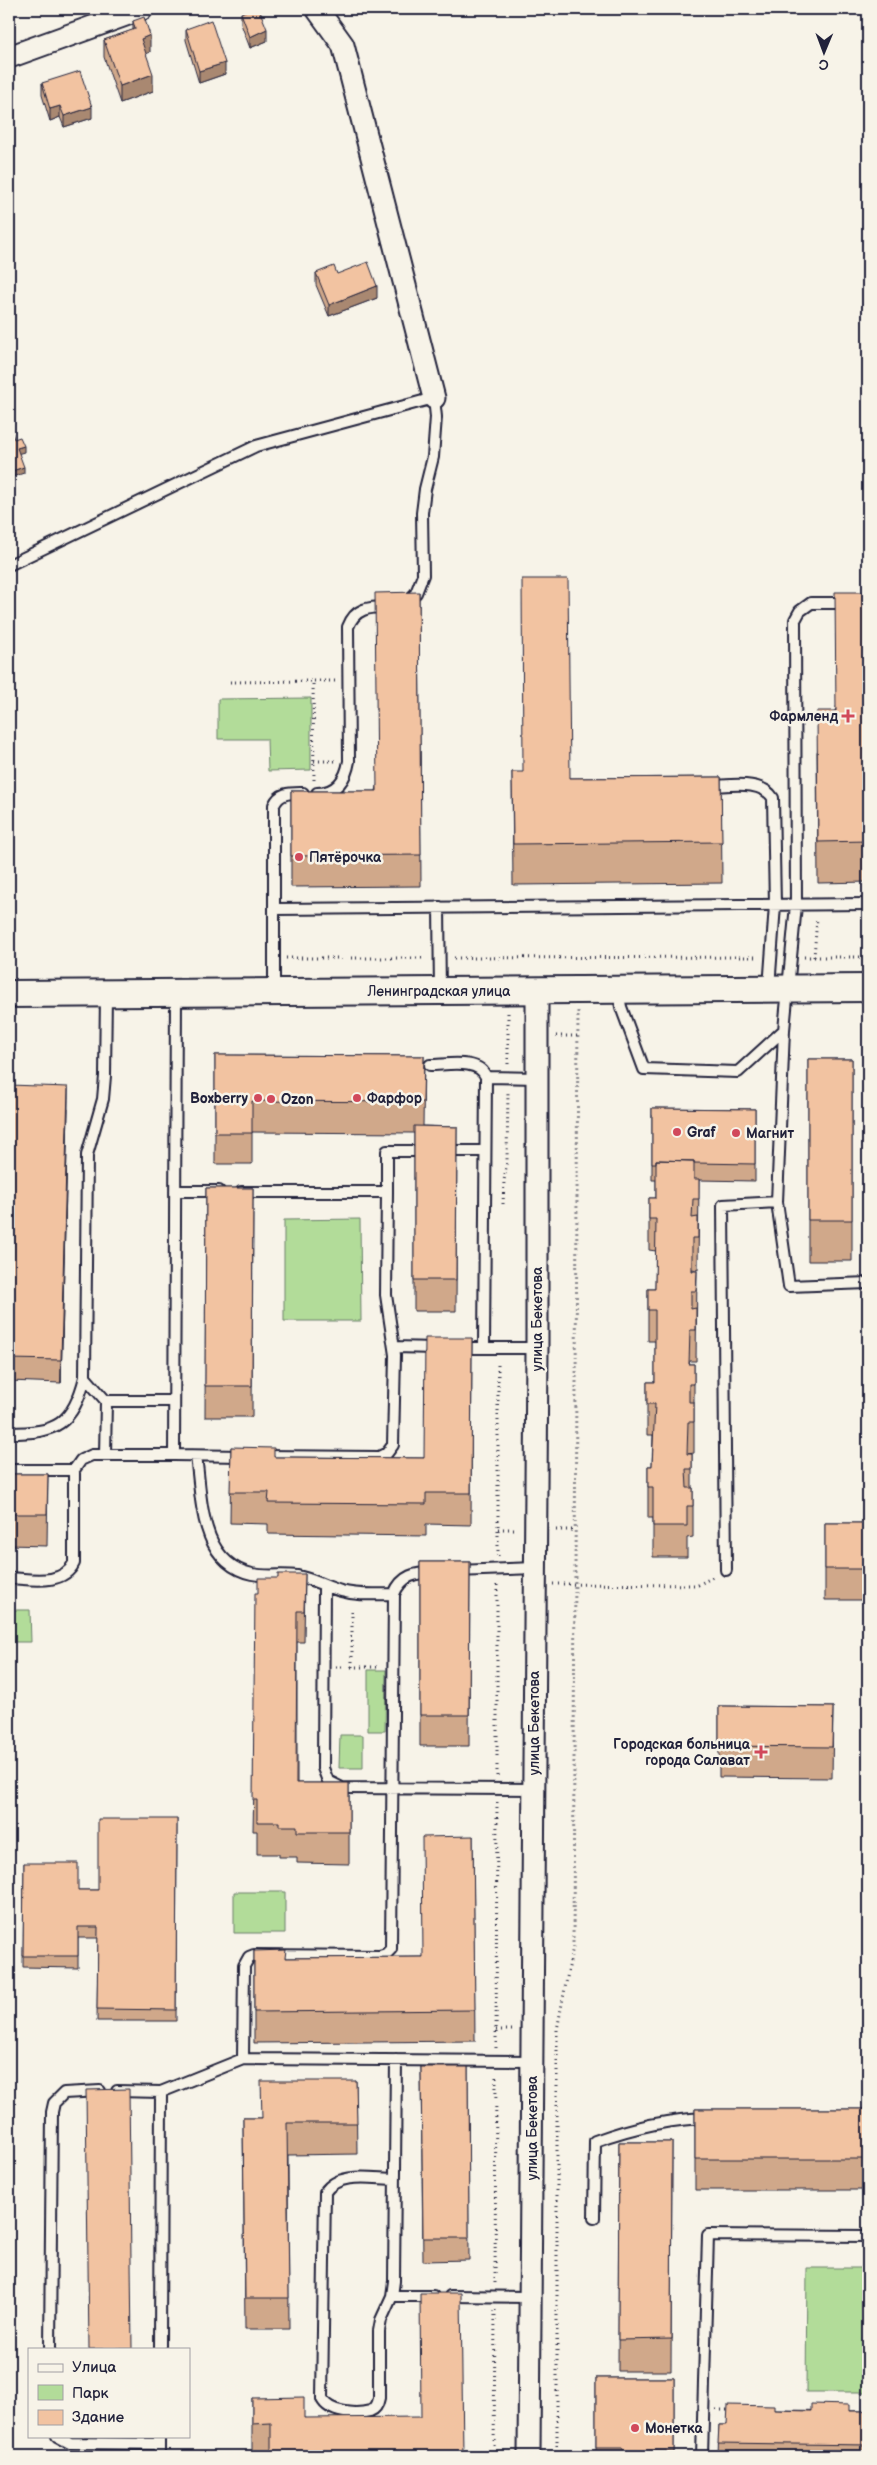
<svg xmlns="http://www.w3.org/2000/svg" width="877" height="2465" viewBox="0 0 877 2465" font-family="'Balsamiq Sans',sans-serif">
<rect width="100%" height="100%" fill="#f7f3e8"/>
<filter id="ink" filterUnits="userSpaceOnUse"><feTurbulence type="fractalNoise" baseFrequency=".02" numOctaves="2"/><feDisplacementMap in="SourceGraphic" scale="10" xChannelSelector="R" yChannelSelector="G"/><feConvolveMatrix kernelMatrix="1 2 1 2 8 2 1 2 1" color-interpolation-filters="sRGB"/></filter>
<g filter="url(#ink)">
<path fill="#b2dc99" stroke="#6a7f6a" d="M 311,698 L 311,770 L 268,771 L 267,739 L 218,739 L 218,699 Z
M 360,1219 L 361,1321 L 284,1321 L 284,1220 Z
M 9,1610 L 30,1610 L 31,1642 L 9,1642 Z
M 368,1670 L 386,1670 L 385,1731 L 368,1731 Z
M 340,1735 L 363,1735 L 363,1768 L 339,1768 Z
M 234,1892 L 285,1892 L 285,1933 L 234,1933 Z
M 807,2268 L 868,2268 L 868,2392 L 806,2392 Z"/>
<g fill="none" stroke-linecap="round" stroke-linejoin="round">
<defs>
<path id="service" d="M 9,565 L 256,446 L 434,398 L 436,417 L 433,457 L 425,489 L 422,513 L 423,575 L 416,593 L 407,602
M 868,603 L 811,603 L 800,611 L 795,620 L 796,905 L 784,1030 L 777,1202 L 789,1286 L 868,1283
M 709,786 C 729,786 761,779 773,798 L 775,905 L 769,988
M 317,793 C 337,793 346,779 349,761 L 348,627 C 355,608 369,607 387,607
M 439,907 L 440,991
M 274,909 L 868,904
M 274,991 L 274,805 C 280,792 290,793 303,793
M 618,991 L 621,1007 L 644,1069 L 738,1072 L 784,1030
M 176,994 L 174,1455 L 243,1456
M 430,1065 C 447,1065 479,1058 486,1077 L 537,1078
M 445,1151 L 485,1151
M 175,1191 L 219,1191
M 241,1192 L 387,1192 L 387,1151 L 428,1151
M 395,1347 L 436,1348
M 458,1348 L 537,1348
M 484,1348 L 486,1077
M 85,1377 L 106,1401
M 9,1433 C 56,1433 73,1425 85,1377 L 87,1155 L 103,1099 L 105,1076 L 106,995
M 105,1455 L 106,1401 L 174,1401
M 196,1456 C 202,1498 199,1562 252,1574 C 267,1577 282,1574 297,1576 C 313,1579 326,1587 341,1591 C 358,1596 376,1594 394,1594
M 262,1456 L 379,1457 L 387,1453 L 393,1445 L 395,1355 L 386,1295 L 387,1192
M 9,1470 L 74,1470
M 726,1570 L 723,1205 L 777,1202
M 456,1571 L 535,1568
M 9,1578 C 31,1579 63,1586 74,1563 L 74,1470 L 81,1460 L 92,1455 L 174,1455
M 324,1585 L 323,1768 L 328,1781 L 342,1788 L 534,1789
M 243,2059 L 244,1966 L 249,1957 L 254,1955 L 380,1956 L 386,1954 L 391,1949 L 394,1594 C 402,1575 415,1573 434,1572
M 117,2091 L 161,2092 L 243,2059 L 532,2061
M 395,2179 C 373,2179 339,2171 325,2192 L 322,2399 C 329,2413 356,2415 370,2411 C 376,2409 378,2404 379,2398 L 379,2331 L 381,2320 L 392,2296 L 433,2296
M 594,2218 L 595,2141 C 631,2128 668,2119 707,2118
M 392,2296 L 394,2281 L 396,2060
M 450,2296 L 531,2297
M 50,2349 L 52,2112 L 54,2103 L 64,2093 L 100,2091
M 160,2349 L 161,2092
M 57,2436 L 70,2443 L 159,2444
M 159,2456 L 159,2436
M 702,2456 L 708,2235 L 868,2236"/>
<path id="minor" d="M 317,9 L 343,45 L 434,398
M 9,57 L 142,9
M 529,2456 L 537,1348 L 537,991"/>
<path id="tertiary" d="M 9,994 L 868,988"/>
</defs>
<use href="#service" stroke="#22223b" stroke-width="14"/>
<use href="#minor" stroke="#22223b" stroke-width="25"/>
<use href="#tertiary" stroke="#22223b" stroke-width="30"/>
<path stroke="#22223b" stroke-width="3" stroke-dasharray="1 4" stroke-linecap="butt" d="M 230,682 L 313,681
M 314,761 L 336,761
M 314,780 L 313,681 L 336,681
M 804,957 L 868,957
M 814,957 L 817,918
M 286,958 L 425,958
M 454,958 L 758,957
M 556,1036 L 578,1036
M 508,1064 L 508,1013
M 503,1204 L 504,1181 L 507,1161 L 508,1090
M 498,1529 L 517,1529
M 556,1530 L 575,1530
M 498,1556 L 498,1362
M 553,1584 L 698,1585 L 715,1576
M 336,1667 L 380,1667
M 352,1667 L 352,1608
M 497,1776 L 497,1582
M 496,2030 L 514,2030
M 496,2048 L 497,1802
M 495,2283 L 496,2074
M 716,2410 L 730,2410
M 494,2456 L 495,2309
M 557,2456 L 557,2030 L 573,1946 L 578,1011"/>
<use href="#service" stroke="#f7f3e8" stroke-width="10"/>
<use href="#minor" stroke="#f7f3e8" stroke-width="21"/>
<use href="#tertiary" stroke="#f7f3e8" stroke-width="26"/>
</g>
<path fill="#d0a88a" stroke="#22223b" d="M 241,13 L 267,41 L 250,48 L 241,24 Z
M 133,21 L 150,52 L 146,54 L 153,91 L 120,103 L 104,57 L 104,40 L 133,30 Z
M 186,29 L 225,74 L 199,83 L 186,40 Z
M 42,83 L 92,118 L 64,127 L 60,117 L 50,121 L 42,95 Z
M 316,273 L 377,298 L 329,316 L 316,285 Z
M 419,592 L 421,886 L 291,887 L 291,791 L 376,791 Z
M 868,592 L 868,882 L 818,883 L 817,752 L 835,711 Z
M 512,772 L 570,778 L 721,777 L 722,883 L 513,885 Z
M 215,1055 L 424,1056 L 423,1126 L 457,1127 L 456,1311 L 414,1311 L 414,1133 L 252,1132 L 252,1164 L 215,1164 Z
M 808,1059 L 852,1059 L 852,1261 L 808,1261 Z
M 9,1085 L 68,1109 L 61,1383 L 9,1381 Z
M 652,1108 L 755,1109 L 755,1181 L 699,1180 L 698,1270 L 692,1269 L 692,1271 L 697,1271 L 696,1361 L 690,1361 L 689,1364 L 694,1364 L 694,1453 L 688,1454 L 692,1454 L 692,1488 L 693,1488 L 693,1537 L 687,1538 L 687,1557 L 653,1557 L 653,1518 L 648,1518 L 648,1466 L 652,1466 L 653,1435 L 647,1435 L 647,1382 L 655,1382 L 655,1341 L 648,1341 L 648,1289 L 655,1289 L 656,1251 L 649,1250 L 649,1198 L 656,1198 L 656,1180 L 652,1180 Z
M 206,1188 L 253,1188 L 252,1417 L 205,1417 Z
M 472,1338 L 471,1525 L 426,1524 L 426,1536 L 268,1534 L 268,1524 L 230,1523 L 231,1447 L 274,1457 L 424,1458 Z
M 9,1474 L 48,1474 L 47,1546 L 9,1545 Z
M 825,1523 L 868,1523 L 868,1600 L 825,1600 Z
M 420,1562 L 470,1562 L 469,1746 L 420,1746 Z
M 305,1574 L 304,1642 L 297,1642 L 297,1783 L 349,1783 L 349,1864 L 297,1863 L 297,1857 L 279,1857 L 279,1854 L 257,1854 L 257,1831 L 253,1831 L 258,1593 Z
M 719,1706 L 833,1707 L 832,1778 L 719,1777 Z
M 177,1819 L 176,2021 L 97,2021 L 98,1938 L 78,1938 L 78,1968 L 23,1967 L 24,1863 L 78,1890 L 98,1890 Z
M 473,1836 L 475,2041 L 254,2043 L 254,1951 L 286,1958 L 423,1957 Z
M 421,2067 L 468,2067 L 469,2260 L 423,2261 Z
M 356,2081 L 357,2154 L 288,2155 L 289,2329 L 245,2329 L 243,2118 L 261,2118 Z
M 695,2109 L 868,2109 L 868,2190 L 695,2190 Z
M 619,2142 L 672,2142 L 671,2371 L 618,2371 Z
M 596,2378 L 674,2378 L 674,2456 L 596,2456 Z
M 252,2398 L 304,2418 L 463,2456 L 252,2455 Z
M 774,2410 L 868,2411 L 868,2456 L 718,2456 L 719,2425 L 727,2425 Z"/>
<path fill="#a98871" stroke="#22223b" d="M 267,29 L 267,41 L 250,48 L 250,37 Z
M 150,35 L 150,52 L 141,56 L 141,39 Z
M 225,63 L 225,74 L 199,83 L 199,71 Z
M 153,74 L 153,91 L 120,103 L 120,86 Z
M 60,106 L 60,117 L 50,121 L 50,109 Z
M 92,107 L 92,118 L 64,127 L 64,116 Z
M 377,286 L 377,298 L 329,316 L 329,305 Z
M 24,446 L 24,452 L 17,454 L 17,448 Z
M 24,467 L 24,473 L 9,478 L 9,472 Z
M 68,1087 L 68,1109 L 61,1383 L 61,1360 Z"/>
<path fill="#f2c3a1" stroke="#22223b" d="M 250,9 L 259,9 L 267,29 L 250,37 L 241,13 Z
M 144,17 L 150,35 L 141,39 L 153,74 L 120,86 L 104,40 L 135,29 L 133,21 Z
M 211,20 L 225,63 L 199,71 L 186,29 Z
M 80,71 L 92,107 L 64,116 L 60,106 L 50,109 L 42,83 Z
M 368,262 L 377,286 L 329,305 L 316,273 L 334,266 L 337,274 Z
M 9,424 L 14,439 L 20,437 L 24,446 L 17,448 L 24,467 L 9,472 Z
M 522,579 L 568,579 L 570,778 L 721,777 L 722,842 L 513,844 L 512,772 L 523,772 Z
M 419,592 L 421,855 L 291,856 L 291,791 L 377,791 L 375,593 Z
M 835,592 L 868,592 L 868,841 L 818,842 L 817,711 L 836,711 Z
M 215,1055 L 424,1056 L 423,1102 L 252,1101 L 252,1133 L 215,1133 Z
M 808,1059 L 852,1059 L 852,1220 L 808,1220 Z
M 9,1085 L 68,1087 L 61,1360 L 9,1359 Z
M 652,1108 L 755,1109 L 755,1164 L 694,1163 L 694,1161 L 656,1160 L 656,1163 L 652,1163 Z
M 414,1126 L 457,1127 L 456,1280 L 414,1280 Z
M 656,1160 L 694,1161 L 694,1179 L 699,1179 L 699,1199 L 693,1199 L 692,1218 L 698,1217 L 698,1238 L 692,1238 L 692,1271 L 697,1271 L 696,1291 L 691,1291 L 691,1309 L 696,1308 L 696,1330 L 690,1330 L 689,1364 L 694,1364 L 694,1384 L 689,1384 L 689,1402 L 694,1402 L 694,1422 L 688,1422 L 687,1454 L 692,1454 L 692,1469 L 686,1469 L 687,1488 L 693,1488 L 693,1506 L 687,1506 L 687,1526 L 653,1526 L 653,1487 L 648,1487 L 648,1466 L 652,1466 L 655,1404 L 647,1404 L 647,1382 L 655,1382 L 655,1310 L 648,1310 L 648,1289 L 655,1289 L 656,1219 L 649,1219 L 649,1198 L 656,1198 Z
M 206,1188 L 253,1188 L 252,1386 L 205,1386 Z
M 425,1338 L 472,1338 L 471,1493 L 426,1493 L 426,1504 L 268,1503 L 269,1492 L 230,1492 L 231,1447 L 274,1448 L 274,1457 L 424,1458 Z
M 9,1474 L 48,1474 L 47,1514 L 9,1514 Z
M 825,1523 L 868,1523 L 868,1569 L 825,1569 Z
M 420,1562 L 470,1562 L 469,1715 L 420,1715 Z
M 278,1574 L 305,1574 L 304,1611 L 297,1611 L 296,1783 L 349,1783 L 349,1832 L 297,1832 L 297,1826 L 279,1826 L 279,1822 L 257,1822 L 257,1800 L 253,1800 L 255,1593 L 258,1593 L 258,1578 L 278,1578 Z
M 719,1706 L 833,1707 L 832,1747 L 719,1746 Z
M 98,1819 L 177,1819 L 176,2010 L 97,2009 L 98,1927 L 78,1927 L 78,1956 L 23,1956 L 24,1863 L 78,1863 L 78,1890 L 98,1890 Z
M 473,1836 L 475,2010 L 254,2012 L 254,1951 L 286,1950 L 285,1958 L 423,1957 L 422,1837 Z
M 421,2067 L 468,2067 L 469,2238 L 423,2238 Z
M 261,2081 L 356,2081 L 357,2123 L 287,2123 L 289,2298 L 245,2298 L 243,2118 L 262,2118 Z
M 129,2089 L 132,2349 L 89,2349 L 86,2090 Z
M 695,2109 L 868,2109 L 868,2159 L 695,2159 Z
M 619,2142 L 672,2142 L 671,2339 L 618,2340 Z
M 420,2293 L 461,2293 L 463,2456 L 271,2456 L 271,2423 L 252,2424 L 252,2398 L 304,2397 L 304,2418 L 421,2417 Z
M 596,2378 L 674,2378 L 674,2452 L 648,2451 L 648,2456 L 623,2456 L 623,2448 L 596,2448 Z
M 811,2404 L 849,2405 L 849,2411 L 868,2411 L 868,2445 L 718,2443 L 719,2425 L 727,2425 L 728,2405 L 774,2406 L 774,2410 L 811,2411 Z"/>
</g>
<g fill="#d1495b" stroke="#f7f3e8" stroke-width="2">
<path d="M845.5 708.5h5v5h5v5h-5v5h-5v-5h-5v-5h5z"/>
<circle cx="299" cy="857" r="5"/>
<circle cx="258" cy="1098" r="5"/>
<circle cx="357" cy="1098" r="5"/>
<circle cx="271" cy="1099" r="5"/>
<circle cx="677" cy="1132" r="5"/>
<circle cx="736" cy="1133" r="5"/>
<path d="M758.5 1744.5h5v5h5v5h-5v5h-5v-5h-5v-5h5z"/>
<circle cx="635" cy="2428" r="5"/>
</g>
<g text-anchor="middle" stroke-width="5" stroke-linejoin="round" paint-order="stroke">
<g font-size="14" font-weight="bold" fill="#22223b" stroke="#f7f3e8" text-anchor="start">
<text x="838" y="721" text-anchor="end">Фармленд</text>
<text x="309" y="862">Пятёрочка</text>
<text x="248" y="1103" text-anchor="end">Boxberry</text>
<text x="367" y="1103">Фарфор</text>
<text x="281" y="1104">Ozon</text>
<text x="687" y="1137">Graf</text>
<text x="746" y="1138">Магнит</text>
<text x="750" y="1749" text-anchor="end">Городская больница<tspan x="750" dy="16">города Салават</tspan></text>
<text x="645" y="2433">Монетка</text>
</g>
<g font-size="14" fill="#22223b" stroke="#f7f3e8">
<text x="439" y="996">Ленинградская улица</text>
<text transform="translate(537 1319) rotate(-90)" y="5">улица Бекетова</text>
<text transform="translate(534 1723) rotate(-90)" y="5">улица Бекетова</text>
<text transform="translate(532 2128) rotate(-90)" y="5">улица Бекетова</text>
</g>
</g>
<rect width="877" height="2465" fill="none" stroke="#f7f3e8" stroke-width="30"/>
<rect x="15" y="15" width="847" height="2435" fill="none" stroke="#22223b" stroke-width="2" filter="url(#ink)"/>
<rect x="28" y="2348" width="162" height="90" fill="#f7f3e8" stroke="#a29fa3"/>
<rect x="38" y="2364" width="25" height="8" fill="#f7f3e8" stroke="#a29fa3"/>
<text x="72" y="2372" font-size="15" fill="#22223b">Улица</text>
<rect x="38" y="2385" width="25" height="15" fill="#b2dc99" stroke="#a29fa3"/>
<text x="72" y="2398" font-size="15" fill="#22223b">Парк</text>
<rect x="38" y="2410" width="25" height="15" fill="#f2c3a1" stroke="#a29fa3"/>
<text x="72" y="2422" font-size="15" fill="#22223b">Здание</text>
<g transform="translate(824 52) rotate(181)" stroke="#f7f3e8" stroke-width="4" paint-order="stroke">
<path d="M0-4L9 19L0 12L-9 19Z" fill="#22223b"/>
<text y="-8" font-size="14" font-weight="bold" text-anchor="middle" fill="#22223b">С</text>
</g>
</svg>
